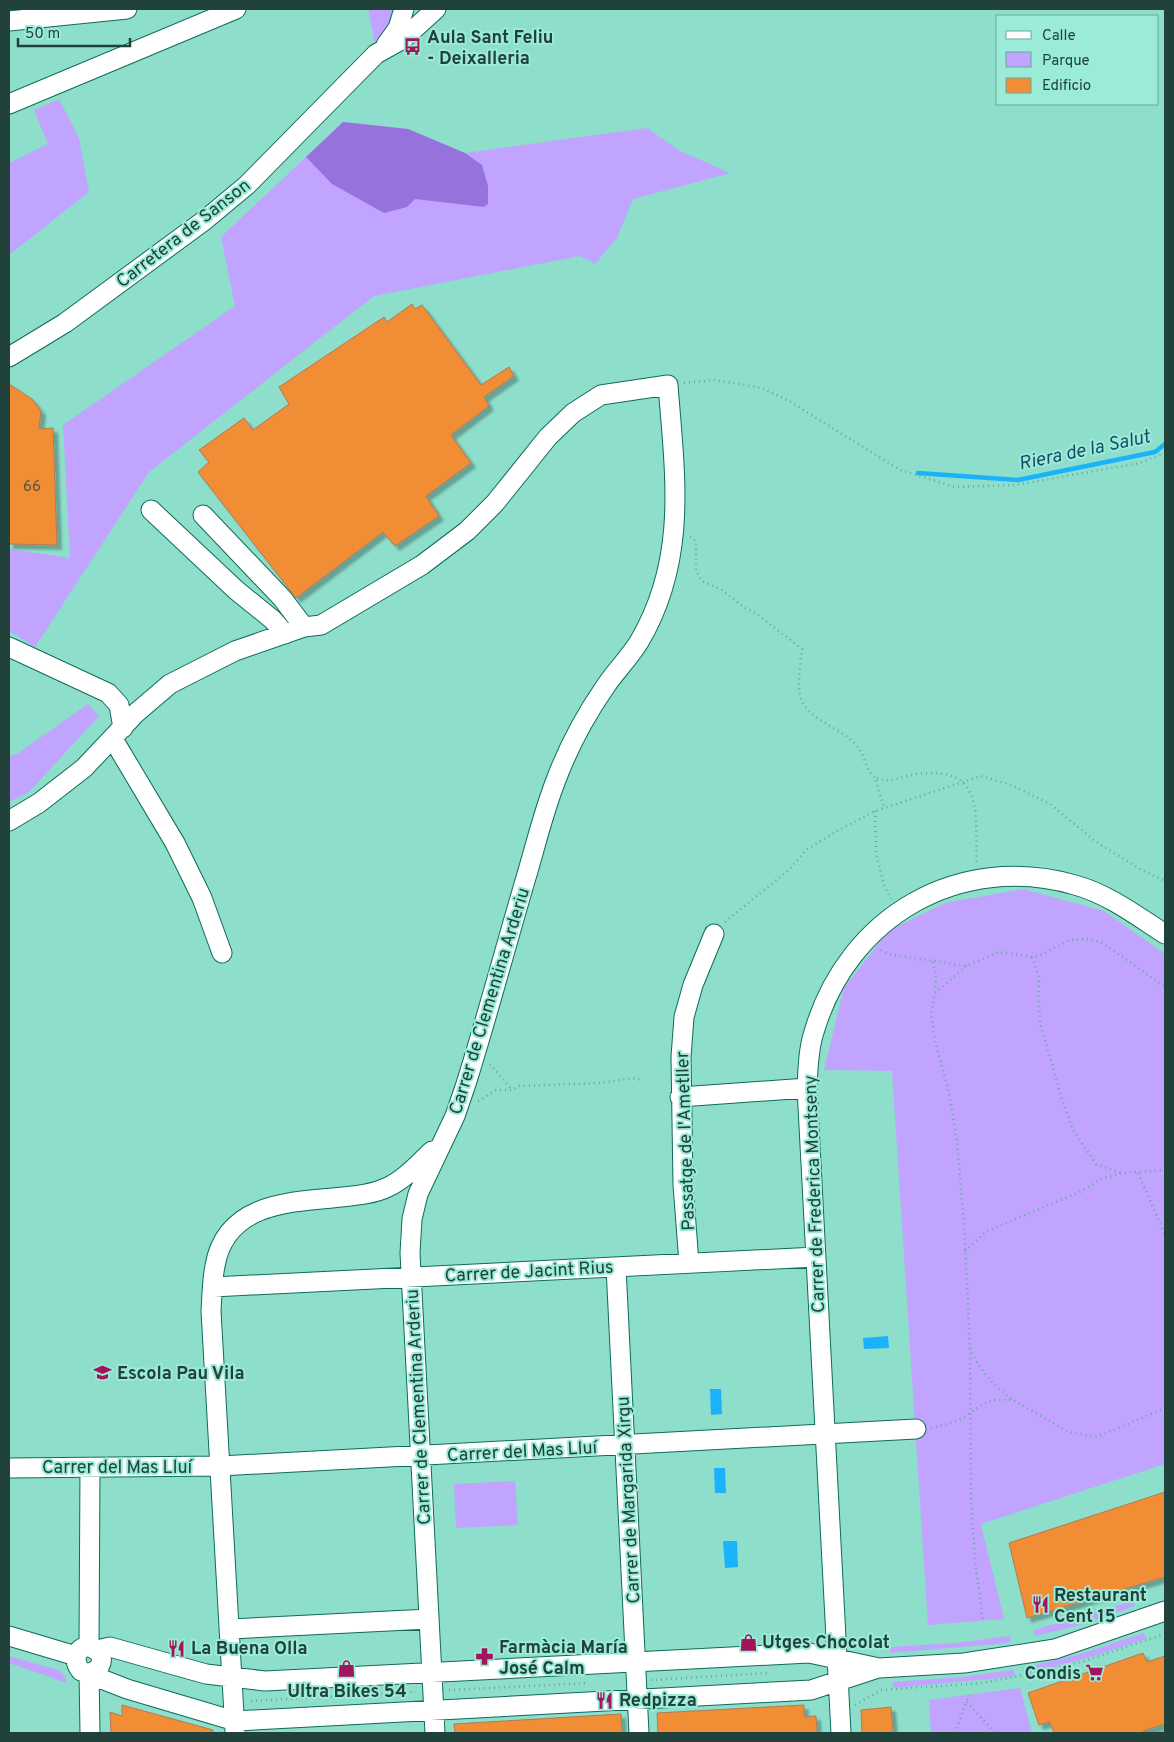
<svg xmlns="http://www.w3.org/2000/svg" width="1174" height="1742" viewBox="0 0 1174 1742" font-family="Overpass,sans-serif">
<defs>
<filter id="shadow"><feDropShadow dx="4.5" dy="4.5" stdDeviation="1" flood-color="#0004"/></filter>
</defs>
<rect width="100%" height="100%" fill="#8ddecb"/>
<path fill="#c0a4ff" d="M 368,9 L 396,9 L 390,29 L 375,44 Z
M 59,99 L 79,138 L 89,192 L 9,255 L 9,163 L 48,144 L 34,110 Z
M 343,122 L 408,129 L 465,153 L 647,128 L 680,151 L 730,173 L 633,199 L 617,238 L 595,264 L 580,256 L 374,296 L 149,472 L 35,647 L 9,631 L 9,549 L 70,558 L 63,425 L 235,306 L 221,237 Z
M 88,704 L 99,716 L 29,792 L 9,802 L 9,756 L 17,754 Z
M 1023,889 L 1104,911 L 1165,954 L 1165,1464 L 981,1524 L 1004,1619 L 928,1625 L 892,1071 L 824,1070 L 844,988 L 888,931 L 945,903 Z
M 515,1481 L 518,1525 L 456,1528 L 454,1484 Z
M 1133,1601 L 1135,1606 L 1076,1626 L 1035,1636 L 1034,1630 Z
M 1144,1633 L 1146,1639 L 1081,1660 L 1025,1674 L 1023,1668 L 1080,1654 Z
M 1010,1636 L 1011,1642 L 997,1644 L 890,1653 L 890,1647 L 955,1643 Z
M 9,1656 L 58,1670 L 64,1675 L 67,1683 L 9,1663 Z
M 1014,1670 L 1015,1676 L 1000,1678 L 893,1688 L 893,1682 L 962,1677 Z
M 1020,1688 L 1032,1733 L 931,1733 L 929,1700 Z"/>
<path fill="#9673dc" d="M 343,122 L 408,129 L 465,153 L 482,165 L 488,186 L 488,204 L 484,207 L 415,199 L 407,207 L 384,213 L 332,184 L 306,157 Z"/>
<path fill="#1ab2fa" d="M 888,1336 L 889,1348 L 864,1349 L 863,1338 Z
M 710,1389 L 721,1389 L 722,1414 L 711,1415 Z
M 714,1468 L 725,1468 L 726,1493 L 715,1493 Z
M 723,1541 L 737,1541 L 738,1567 L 725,1568 Z"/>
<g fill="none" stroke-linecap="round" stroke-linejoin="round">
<path stroke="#1ab2fa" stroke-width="4.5" d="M 918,473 L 1018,480 L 1155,452 L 1165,444"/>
</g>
<path fill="#f08d35" stroke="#af7b54" filter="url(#shadow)" d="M 412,304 L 415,309 L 422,305 L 481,385 L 509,367 L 514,376 L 484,397 L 489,406 L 451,435 L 471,463 L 426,496 L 439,516 L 395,546 L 383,532 L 296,598 L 198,472 L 209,462 L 199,450 L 244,418 L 253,430 L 289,404 L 279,387 L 384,317 L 387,322 Z
M 9,384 L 32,399 L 41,411 L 39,429 L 53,428 L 57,545 L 9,544 Z
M 1165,1492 L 1165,1577 L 1027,1618 L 1009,1543 Z
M 1143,1653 L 1147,1662 L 1165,1656 L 1165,1724 L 1143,1731 L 1144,1733 L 1054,1733 L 1050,1722 L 1039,1725 L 1028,1693 Z
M 122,1705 L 213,1730 L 213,1733 L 111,1733 L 110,1712 L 122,1716 Z
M 804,1705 L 804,1717 L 816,1716 L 817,1733 L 658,1733 L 657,1713 Z
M 891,1707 L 893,1733 L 862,1733 L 861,1710 Z
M 621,1714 L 622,1733 L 455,1733 L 454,1724 Z"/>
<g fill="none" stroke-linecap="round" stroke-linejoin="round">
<defs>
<path id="minor" d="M 9,21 L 127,9
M 386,45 L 398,28 L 404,9
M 9,104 L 236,9
M 9,357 L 65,323 L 205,220 L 247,185 L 376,54 L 403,39 L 436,9
M 151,510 L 236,590 L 273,620 L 285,634
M 203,515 L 282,598 L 304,627
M 9,647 L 108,693 L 119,705 L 123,728
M 113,739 L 175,843 L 202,898 L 222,953
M 9,821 L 39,803 L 84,768 L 136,713 L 170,684 L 235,651 L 304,627 L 321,625 L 422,565 L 467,531 L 495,503 L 548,437 L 573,413 L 601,395 L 668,385 C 675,476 688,559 639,642 C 629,658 615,672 605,687 C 585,716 568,748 556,780 C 543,813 535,848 525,881 C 505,949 487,1017 466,1084 L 455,1116 L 418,1194 L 412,1219 L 410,1253 L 435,1733
M 680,1097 L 807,1088
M 689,1263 L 683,1185 L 681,1057 L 684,1017 L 693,985 L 714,934
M 616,1267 L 639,1733
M 213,1287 L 816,1257
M 9,1468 L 220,1466 L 916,1429
M 229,1629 L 429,1619
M 9,1636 L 76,1656
M 89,1646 L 90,1468
M 97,1650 L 110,1647 L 206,1674 L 265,1681 L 809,1653 L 879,1668 L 964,1663 L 1055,1649 L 1165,1611
M 89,1673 C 99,1671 104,1663 100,1653 L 89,1646 C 76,1648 72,1660 81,1671 L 127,1689 L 235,1721 L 811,1690 L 878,1668
M 89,1673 L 90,1733
M 235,1732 L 211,1311 C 212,1296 212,1280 215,1266 C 225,1206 284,1202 332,1198 C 350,1196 372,1195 388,1187 C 405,1179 418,1164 432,1151
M 841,1733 L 807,1088 C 808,1070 808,1050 814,1032 C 848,916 959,852 1075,885 C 1108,894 1137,916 1165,934"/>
</defs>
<use href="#minor" stroke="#0e6b5b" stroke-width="21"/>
<path stroke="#68a899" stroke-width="2.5" stroke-dasharray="1 4" stroke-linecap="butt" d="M 684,383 L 714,380 L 762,388 L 789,401 L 900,470 L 955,487 L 1015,485 L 1140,463 L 1165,453
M 690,537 L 696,541 L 696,571 L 702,581 L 722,590 L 745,608 L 757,614 L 802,649 C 801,662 798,676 799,688 C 800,720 840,725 857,746 C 866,756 864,770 876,778 C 877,789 882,798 884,808
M 877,778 C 894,784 900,776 917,774 C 988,765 974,819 977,865
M 875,811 L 876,853 L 884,885 L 891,899
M 725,922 L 790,869 L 806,850 L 839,830 L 875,811 L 981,776 L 1011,785 L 1050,804 L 1096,842 L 1140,869 L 1165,881
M 881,950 L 889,954 L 966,966 L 999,952 L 1032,957 L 1041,955 L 1069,940 L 1090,939 L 1101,942 L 1165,987
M 1032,957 L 1039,978 L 1038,998 L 1041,1026 L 1061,1096 L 1073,1130 L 1096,1164 L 1121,1173
M 932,962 L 936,974 L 935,993
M 966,966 L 935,993 L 931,1013 L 935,1041 L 949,1093 L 957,1141 L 964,1224 L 970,1347 L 971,1496 L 975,1560 L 983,1621
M 490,1064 L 512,1090
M 478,1101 L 496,1090 L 512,1090 L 519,1086 L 601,1083 L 631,1078 L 642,1080
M 1138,1173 L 1165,1235
M 965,1251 L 987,1231 L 1082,1191 L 1101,1179 L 1121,1173 L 1165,1170
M 970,1348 C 979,1369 993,1386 1012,1399
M 931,1428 C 943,1425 955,1423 966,1416 C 985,1403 987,1398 1013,1400 L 1069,1432 L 1097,1437 L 1165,1408
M 651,1680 L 768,1673
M 449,1690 L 588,1683
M 251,1701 L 416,1692
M 967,1702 L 995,1733
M 855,1705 L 882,1690 L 982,1683 L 1045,1671 L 1084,1661 L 1165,1634
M 955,1733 L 969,1695"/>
<use href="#minor" stroke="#fff" stroke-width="19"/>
</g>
<defs>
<symbol id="bus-bare" viewBox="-9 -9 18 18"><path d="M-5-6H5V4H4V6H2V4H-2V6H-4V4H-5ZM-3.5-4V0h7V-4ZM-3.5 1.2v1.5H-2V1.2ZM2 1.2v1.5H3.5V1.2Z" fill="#a2155c" stroke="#9aebd8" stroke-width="2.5" paint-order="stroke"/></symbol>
<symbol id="school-bare" viewBox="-9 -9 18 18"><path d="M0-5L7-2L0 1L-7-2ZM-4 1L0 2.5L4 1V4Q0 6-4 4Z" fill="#a2155c" stroke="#9aebd8" stroke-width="2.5" paint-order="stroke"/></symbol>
<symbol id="restaurant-bare" viewBox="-9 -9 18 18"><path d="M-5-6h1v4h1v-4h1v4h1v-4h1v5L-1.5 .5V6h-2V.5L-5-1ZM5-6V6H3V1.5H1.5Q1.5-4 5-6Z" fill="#a2155c" stroke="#9aebd8" stroke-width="2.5" paint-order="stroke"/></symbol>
<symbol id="shop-bare" viewBox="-9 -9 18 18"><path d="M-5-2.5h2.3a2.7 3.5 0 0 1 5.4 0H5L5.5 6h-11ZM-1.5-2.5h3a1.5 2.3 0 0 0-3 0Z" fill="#a2155c" stroke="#9aebd8" stroke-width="2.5" paint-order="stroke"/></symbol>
<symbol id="pharmacy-bare" viewBox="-9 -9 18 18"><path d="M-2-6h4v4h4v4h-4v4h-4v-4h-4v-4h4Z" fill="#a2155c" stroke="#9aebd8" stroke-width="2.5" paint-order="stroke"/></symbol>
<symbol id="supermarket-bare" viewBox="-9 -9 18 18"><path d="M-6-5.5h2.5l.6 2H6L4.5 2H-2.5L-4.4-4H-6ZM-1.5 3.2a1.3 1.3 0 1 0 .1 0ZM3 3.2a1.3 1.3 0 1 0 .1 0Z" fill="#a2155c" stroke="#9aebd8" stroke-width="2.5" paint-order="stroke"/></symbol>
</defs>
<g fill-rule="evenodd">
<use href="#bus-bare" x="400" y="34" width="25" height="25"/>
<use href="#school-bare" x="90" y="1360" width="25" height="25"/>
<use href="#restaurant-bare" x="1028" y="1592" width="25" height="25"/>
<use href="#shop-bare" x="736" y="1630" width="25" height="25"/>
<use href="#restaurant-bare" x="164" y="1636" width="25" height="25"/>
<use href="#pharmacy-bare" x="472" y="1644" width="25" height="25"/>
<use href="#shop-bare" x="334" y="1656" width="25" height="25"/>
<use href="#supermarket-bare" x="1082" y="1660" width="25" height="25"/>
<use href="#restaurant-bare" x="592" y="1688" width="25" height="25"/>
</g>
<g text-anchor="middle" stroke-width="4" stroke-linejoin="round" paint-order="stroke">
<g font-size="15" fill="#55553a">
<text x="32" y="491">66</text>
</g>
<g font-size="18" font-weight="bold" fill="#21423b" stroke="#9aebd8" text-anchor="start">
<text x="427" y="43">Aula Sant Feliu<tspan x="427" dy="21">- Deixalleria</tspan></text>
<text x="117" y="1379">Escola Pau Vila</text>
<text x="1054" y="1601">Restaurant<tspan x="1054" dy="21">Cent 15</tspan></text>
<text x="762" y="1648">Utges Chocolat</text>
<text x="499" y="1653">Farmàcia María<tspan x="499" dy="21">José Calm</tspan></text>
<text x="191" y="1654">La Buena Olla</text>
<text x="1081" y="1679" text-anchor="end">Condis</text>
<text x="347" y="1697" text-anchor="middle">Ultra Bikes 54</text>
<text x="619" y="1706">Redpizza</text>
</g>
<g font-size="18" fill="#21423b" stroke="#9aebd8">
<text transform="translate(183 233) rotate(-38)" y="6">Carretera de Sanson</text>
<text transform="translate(489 1001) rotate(-73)" y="6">Carrer de Clementina Arderiu</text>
<text transform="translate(685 1141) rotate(-92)" y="6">Passatge de l'Ametller</text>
<text transform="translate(814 1194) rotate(-92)" y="6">Carrer de Frederica Montseny</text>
<text transform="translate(529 1271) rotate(-3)" y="6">Carrer de Jacint Rius</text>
<text transform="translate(418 1407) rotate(-93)" y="6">Carrer de Clementina Arderiu</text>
<text transform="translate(522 1451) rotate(-3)" y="6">Carrer del Mas Lluí</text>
<text x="117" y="1473">Carrer del Mas Lluí</text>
<text transform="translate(628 1500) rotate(-93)" y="6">Carrer de Margarida Xirgu</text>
</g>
<g font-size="19" font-style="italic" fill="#174c69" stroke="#9aebd8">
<text transform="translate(1084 449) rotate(-12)" y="7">Riera de la Salut</text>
</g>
</g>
<rect width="1174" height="1742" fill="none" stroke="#21423b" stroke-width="20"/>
<rect x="996" y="15" width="162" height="90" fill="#9aebd8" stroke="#6aa799"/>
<rect x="1006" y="31" width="25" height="8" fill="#ffffff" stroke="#6aa799"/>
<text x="1042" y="40" font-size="15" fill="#21423b">Calle</text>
<rect x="1006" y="52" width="25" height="15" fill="#c0a4ff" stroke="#6aa799"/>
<text x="1042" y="65" font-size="15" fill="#21423b">Parque</text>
<rect x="1006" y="78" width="25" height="15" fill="#f08d35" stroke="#6aa799"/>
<text x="1042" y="90" font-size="15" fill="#21423b">Edificio</text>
<path d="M18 38v8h112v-8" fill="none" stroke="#21423b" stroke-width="2.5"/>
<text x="25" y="38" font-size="15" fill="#21423b" stroke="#9aebd8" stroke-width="4" paint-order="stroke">50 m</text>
</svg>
